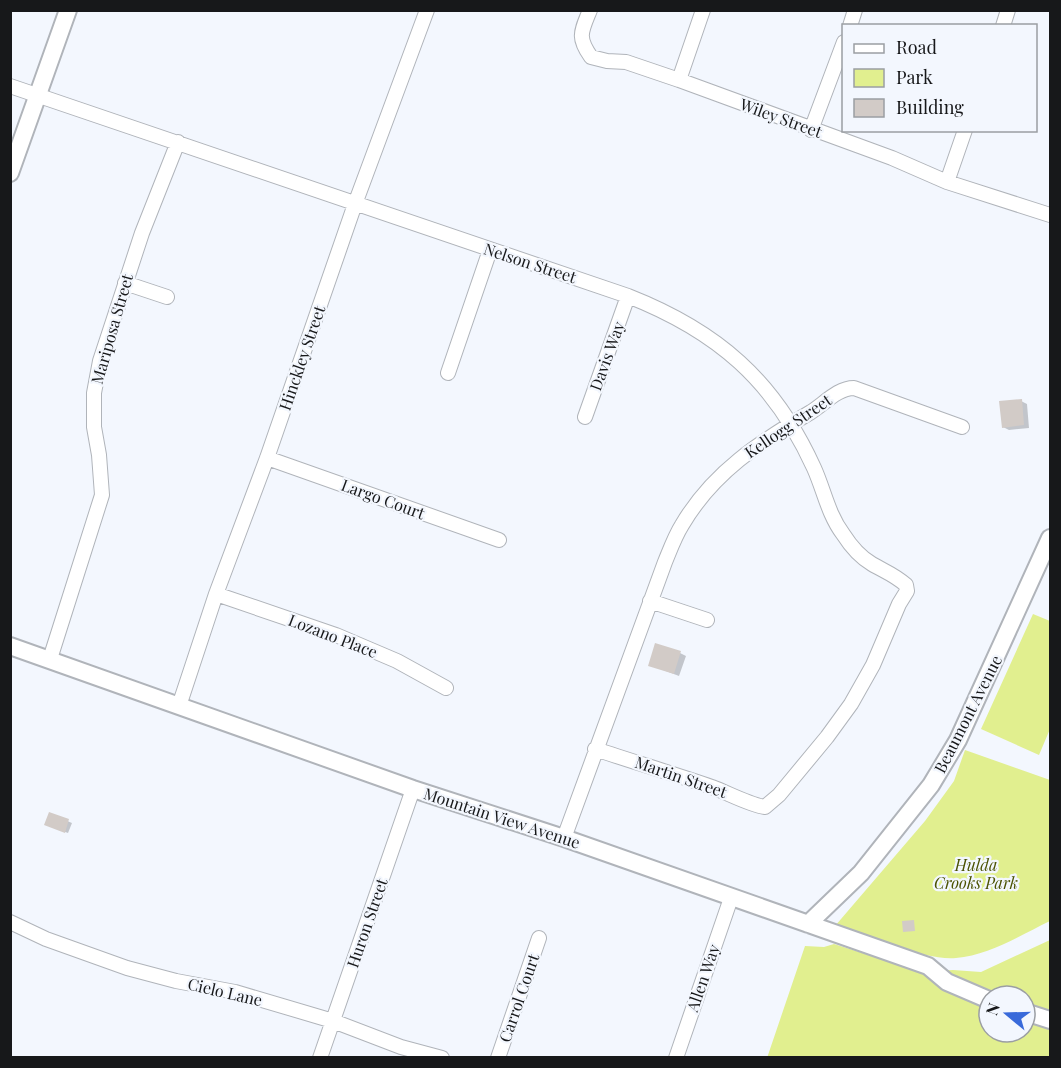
<svg xmlns="http://www.w3.org/2000/svg" width="1061" height="1068" viewBox="0 0 1061 1068" font-family="'Playfair Display',serif">
<rect width="100%" height="100%" fill="#f3f7fe"/>
<path fill="#e1ef8f" fill-rule="evenodd" d="M 1033,614 L 1050,621 L 1050,729 L 1039,755 L 981,729 Z
M 965,750 L 1050,780 L 1050,921 C 1021,935 989,955 956,958 C 927,961 865,936 835,926 L 925,821 L 954,781 Z
M 1050,940 L 1050,1057 L 767,1058 L 805,946 L 824,947 L 834,944 L 922,972 L 953,970 L 981,972 ZM 989,996 L 1025,996 L 1025,1032 L 989,1032 Z"/>
<path fill="#0003" d="M 1021,401 L 1027,404 L 1029,428 L 1009,430 L 1003,427 Z
M 680,653 L 686,656 L 679,676 L 650,665 Z
M 50,814 L 72,823 L 68,833 L 49,826 Z"/>
<path fill="#d2cbc7" d="M 1022,399 L 1024,425 L 1002,428 L 999,401 Z
M 655,643 L 681,651 L 674,674 L 648,666 Z
M 49,812 L 69,819 L 65,833 L 44,825 Z
M 914,920 L 915,931 L 903,932 L 902,921 Z"/>
<g fill="none" stroke-linecap="round" stroke-linejoin="round">
<defs>
<path id="minor" d="M 590,10 C 581,32 577,37 591,57 L 607,61 L 626,62 L 679,80 L 892,158 L 947,182 L 1050,215
M 850,26 L 855,10
M 1003,26 L 1008,10
M 679,80 L 703,10
M 10,86 L 628,296 C 717,331 774,380 814,468 C 824,490 828,514 843,534 C 850,545 860,557 872,564 C 884,571 895,575 906,585 L 907,591 L 899,604 L 873,665 L 851,704 L 827,737 L 779,795 L 765,807 C 750,805 728,793 712,787 C 674,774 634,762 595,749
M 811,130 L 844,42
M 947,182 L 965,130
M 125,283 L 167,297
M 448,373 L 490,250
M 585,417 L 628,296
M 267,458 L 499,540
M 216,594 L 336,635 L 397,661 L 446,688
M 650,601 L 707,620
M 50,659 L 102,495 L 99,455 L 94,427 L 94,393 L 100,361 L 142,233 L 178,142
M 179,706 L 216,594 L 267,458 L 355,204 L 427,10
M 564,838 L 665,562 C 670,550 675,536 682,525 C 713,472 760,442 811,412 C 825,403 838,388 854,388 L 962,427
M 10,922 L 46,939 L 127,968 L 176,981 L 235,992 L 333,1021 L 401,1047 L 442,1058
M 320,1058 L 413,789
M 498,1058 L 539,938
M 676,1058 L 731,898"/>
<path id="tertiary" d="M 10,173 L 68,10
M 10,646 L 413,789 L 564,838 L 928,966 L 947,982 L 989,1000
M 808,924 L 861,873 L 931,785 L 958,740 L 1050,538
M 1025,1012 L 1050,1020"/>
</defs>
<use href="#minor" stroke="#b0b4ba" stroke-width="16"/>
<use href="#tertiary" stroke="#b0b4ba" stroke-width="20"/>
<use href="#minor" stroke="#fff" stroke-width="14"/>
<use href="#tertiary" stroke="#fff" stroke-width="16"/>
</g>
<g text-anchor="middle" stroke-width="4.5" stroke-linejoin="round" paint-order="stroke">
<g font-size="16" fill="#17181a" stroke="#f3f7fe">
<text transform="translate(781 118) rotate(20)" y="6">Wiley Street</text>
<text transform="translate(530 263) rotate(18)" y="6">Nelson Street</text>
<text transform="translate(112 329) rotate(-74)" y="6">Mariposa Street</text>
<text transform="translate(607 356) rotate(-70)" y="6">Davis Way</text>
<text transform="translate(302 358) rotate(-71)" y="6">Hinckley Street</text>
<text transform="translate(788 426) rotate(-34)" y="6">Kellogg Street</text>
<text transform="translate(383 499) rotate(20)" y="6">Largo Court</text>
<text transform="translate(333 636) rotate(21)" y="6">Lozano Place</text>
<text transform="translate(968 714) rotate(-63)" y="6">Beaumont Avenue</text>
<text transform="translate(681 777) rotate(19)" y="6">Martin Street</text>
<text transform="translate(502 818) rotate(18)" y="6">Mountain View Avenue</text>
<text transform="translate(367 923) rotate(-71)" y="6">Huron Street</text>
<text transform="translate(703 978) rotate(-71)" y="6">Allen Way</text>
<text transform="translate(225 992) rotate(13)" y="6">Cielo Lane</text>
<text transform="translate(519 998) rotate(-71)" y="6">Carrol Court</text>
</g>
<g font-size="16" font-style="italic" fill="#4b5202" stroke="#f3f7fe">
<text x="976" y="871">Hulda<tspan x="976" dy="18">Crooks Park</tspan></text>
</g>
</g>
<rect width="1061" height="1068" fill="none" stroke="#17181a" stroke-width="24"/>
<rect x="842" y="24" width="195" height="108" fill="#f3f7fe" stroke="#9b9ea3" stroke-width="1.5"/>
<rect x="854" y="44" width="30" height="9" fill="#ffffff" stroke="#9b9ea3" stroke-width="1.5"/>
<text x="896" y="54" font-size="18" fill="#17181a">Road</text>
<rect x="854" y="69" width="30" height="18" fill="#e1ef8f" stroke="#9b9ea3" stroke-width="1.5"/>
<text x="896" y="84" font-size="18" fill="#17181a">Park</text>
<rect x="854" y="99" width="30" height="18" fill="#d2cbc7" stroke="#9b9ea3" stroke-width="1.5"/>
<text x="896" y="114" font-size="18" fill="#17181a">Building</text>
<g transform="translate(1007 1014) rotate(289)"><circle r="28" fill="#f3f7fe" stroke="#9b9ea3" stroke-width="1.5"/>
<path d="M0-4.5L10 22L0 15L-10 22Z" fill="#396ada"/>
<text y="-9" font-size="16" font-weight="bold" text-anchor="middle" fill="#17181a">N</text>
</g>
</svg>
